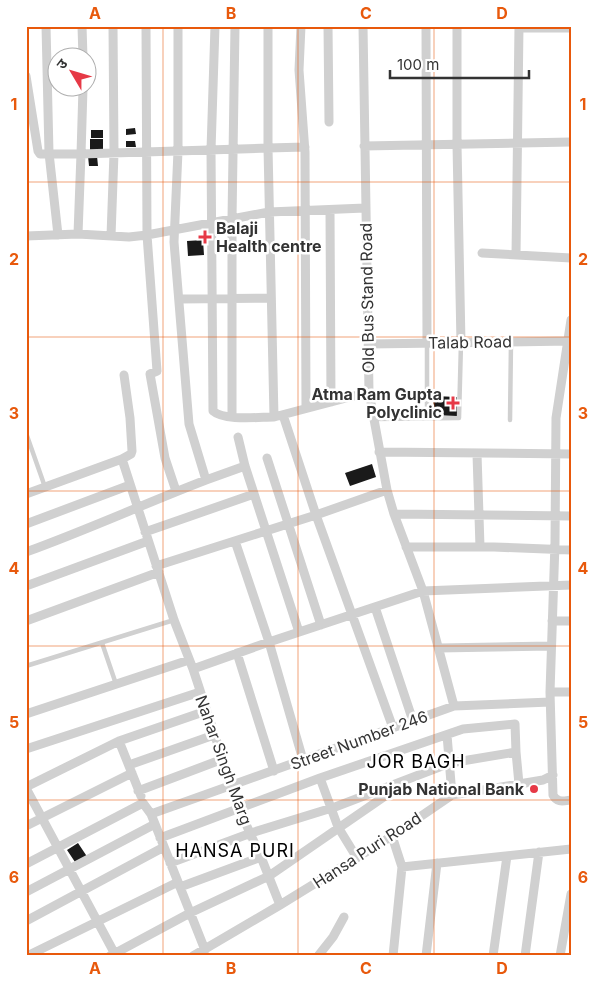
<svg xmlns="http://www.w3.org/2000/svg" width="597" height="982" viewBox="0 0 597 982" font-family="Inter,'Noto Sans Devanagari',sans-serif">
<rect width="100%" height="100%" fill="#fff"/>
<path fill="#1a1a1a" d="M 135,128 L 136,134 L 126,135 L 126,129 Z
M 91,130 L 103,130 L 103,138 L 91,138 Z
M 90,139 L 103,139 L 103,150 L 90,150 Z
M 126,141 L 135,141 L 136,147 L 126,147 Z
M 88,156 L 97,156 L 98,166 L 89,166 Z
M 203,240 L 204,255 L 188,256 L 187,241 Z
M 434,396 L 457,397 L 457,416 L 433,415 Z
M 372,464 L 376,477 L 350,486 L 345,473 Z
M 78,843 L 88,858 L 77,865 L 67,850 Z"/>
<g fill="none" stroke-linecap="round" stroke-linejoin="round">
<path stroke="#d0d0d0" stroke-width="4.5" d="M 427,418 L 427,343
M 374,419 L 459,418 L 461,343
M 510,420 L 511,342
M 26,433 L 45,487
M 102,643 L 116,684
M 26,666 L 174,620"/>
<path stroke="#d0d0d0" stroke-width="9" d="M 46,26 L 49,153 L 58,235
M 82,26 L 83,58
M 146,26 L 147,235 L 157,371 L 150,374 L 165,458 L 176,491
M 178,26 L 178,151 L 174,242 L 189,424 L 206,480 L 245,466
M 215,26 L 211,150 L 213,411 C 224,421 259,417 274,417
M 268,26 L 268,148 L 305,147
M 301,26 L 299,70 L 305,152 L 306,408
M 328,26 L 329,122
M 363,26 L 369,392 L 387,490 L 394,514 L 423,591 L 454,706
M 426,26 L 427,343
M 457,26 L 457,145 L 461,343
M 519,28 L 571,28
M 26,76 L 38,151 L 40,154 L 81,154 L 78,234
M 83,88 L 81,154 L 268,148 L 274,417 L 369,392
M 364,146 L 571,142
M 330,210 L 331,402
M 26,236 L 78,234 L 129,237 L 147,235 L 269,212 L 365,208
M 111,236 L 114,153 L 113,26
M 482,253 L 571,258
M 516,255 L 519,26
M 179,299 L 271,298
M 571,320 L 556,418 L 555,543 L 550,692 L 553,795 C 557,803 563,801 571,800
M 369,344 L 571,341
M 283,415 L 316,515 L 393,728
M 232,417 L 232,219 L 235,26
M 238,437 L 245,466 L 299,632
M 379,452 L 571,454
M 477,454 L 480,547
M 267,458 L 321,625
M 122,459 L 174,620 L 193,669 L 269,642 L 423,591 L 571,585
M 26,494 L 122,459 L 131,454 L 132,451 L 130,418 L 124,375
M 394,514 L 571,516
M 26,524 L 130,485
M 145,532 L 254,494
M 235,541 L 269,642 L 303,760
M 406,547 L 494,547 L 571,550
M 26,552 C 87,530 146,503 206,480
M 156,566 L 316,515 L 387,490
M 26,586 L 148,541
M 375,607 L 413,721
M 26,621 L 159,572
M 552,621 L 571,621
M 439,648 L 551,646
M 237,653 L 274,771
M 193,669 L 239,809 L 261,857 L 280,905
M 550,692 L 571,692
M 26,714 L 189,660
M 447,735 L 452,795
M 119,741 L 141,796
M 26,749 L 200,692
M 129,765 L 214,735
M 320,778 L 338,827 L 357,858
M 26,787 L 119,741 L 206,711
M 26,788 L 116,956
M 138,791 L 223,759
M 151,814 L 454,706 L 550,702
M 26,826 L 132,773
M 392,836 L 402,867 L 571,849
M 160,838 L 320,778 L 463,729 L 515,724 L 516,752 L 519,784
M 170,863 L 251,833 L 335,807 L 450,763 L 516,752
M 26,864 L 143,803 L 151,814 L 205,950
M 180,887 L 261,857
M 26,892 L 155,824
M 26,921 L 164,847
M 27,956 L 178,882
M 110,956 L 190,913 L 269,876 L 401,785
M 193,956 L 280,905 L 392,836 L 452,795 L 519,784 L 543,780 L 553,775
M 318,956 L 333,937 L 344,917
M 393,956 L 402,867
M 426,956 L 437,863
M 493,956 L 507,856
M 525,956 L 539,852
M 560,956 L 571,894"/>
</g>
<path fill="none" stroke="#e8590c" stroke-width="1" stroke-opacity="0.55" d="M 163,26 L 163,956M 298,26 L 298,956M 434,26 L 434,956M 26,182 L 571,182M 26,337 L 571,337M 26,491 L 571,491M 26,646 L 571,646M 26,800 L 571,800"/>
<g fill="#e63946" stroke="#fff" stroke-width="2">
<path d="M202.5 229.5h5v5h5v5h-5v5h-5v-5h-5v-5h5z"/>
<path d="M450.5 395.5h5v5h5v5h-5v5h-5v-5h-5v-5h5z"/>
<circle cx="534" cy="789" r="5"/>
</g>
<g text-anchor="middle" stroke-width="5" stroke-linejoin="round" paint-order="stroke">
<g font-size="16" font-weight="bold" fill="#333" stroke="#fff" text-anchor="end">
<text x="216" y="234" text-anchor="start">Balaji<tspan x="216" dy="18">Health centre</tspan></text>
<text x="442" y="400">Atma Ram Gupta<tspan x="442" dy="18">Polyclinic</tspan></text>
<text x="524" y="795">Punjab National Bank</text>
</g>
<g font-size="16" fill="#333" stroke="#fff">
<text transform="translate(367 298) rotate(-91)" y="6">Old Bus Stand Road</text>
<text transform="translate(470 342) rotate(-1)" y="6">Talab Road</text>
<text transform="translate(359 740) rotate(-20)" y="6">Street Number 246</text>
<text transform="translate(224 760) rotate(70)" y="6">Nahar Singh Marg</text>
<text transform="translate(367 850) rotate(-33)" y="6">Hansa Puri Road</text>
</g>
<g font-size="18" letter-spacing="1" fill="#000" stroke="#fff">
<text x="416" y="768">JOR BAGH</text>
<text x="235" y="857">HANSA PURI</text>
</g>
</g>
<rect width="597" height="982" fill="none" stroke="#ffffff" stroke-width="55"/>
<g transform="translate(72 72) rotate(308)"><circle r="24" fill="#ffffff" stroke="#adadad"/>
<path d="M0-4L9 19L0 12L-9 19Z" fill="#e63946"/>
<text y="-8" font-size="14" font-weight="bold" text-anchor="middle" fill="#333333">उ</text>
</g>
<path d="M390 70v8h139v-8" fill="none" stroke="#333333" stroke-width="2.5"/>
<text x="397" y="70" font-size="15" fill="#333333" stroke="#ffffff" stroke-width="4" paint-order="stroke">100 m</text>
<rect x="28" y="28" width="542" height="926" fill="none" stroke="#e8590c" stroke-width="2"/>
<g font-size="16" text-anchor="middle" font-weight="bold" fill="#e8590c">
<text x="95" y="19">A</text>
<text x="231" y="19">B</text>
<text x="366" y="19">C</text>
<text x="502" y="19">D</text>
<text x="14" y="110">1</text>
<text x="583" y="110">1</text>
<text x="14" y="265">2</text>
<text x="583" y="265">2</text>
<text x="14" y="419">3</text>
<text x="583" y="419">3</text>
<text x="14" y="574">4</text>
<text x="583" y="574">4</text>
<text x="14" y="728">5</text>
<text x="583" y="728">5</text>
<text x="14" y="883">6</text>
<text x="583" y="883">6</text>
<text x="95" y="974">A</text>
<text x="231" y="974">B</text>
<text x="366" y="974">C</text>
<text x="502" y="974">D</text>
</g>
</svg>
